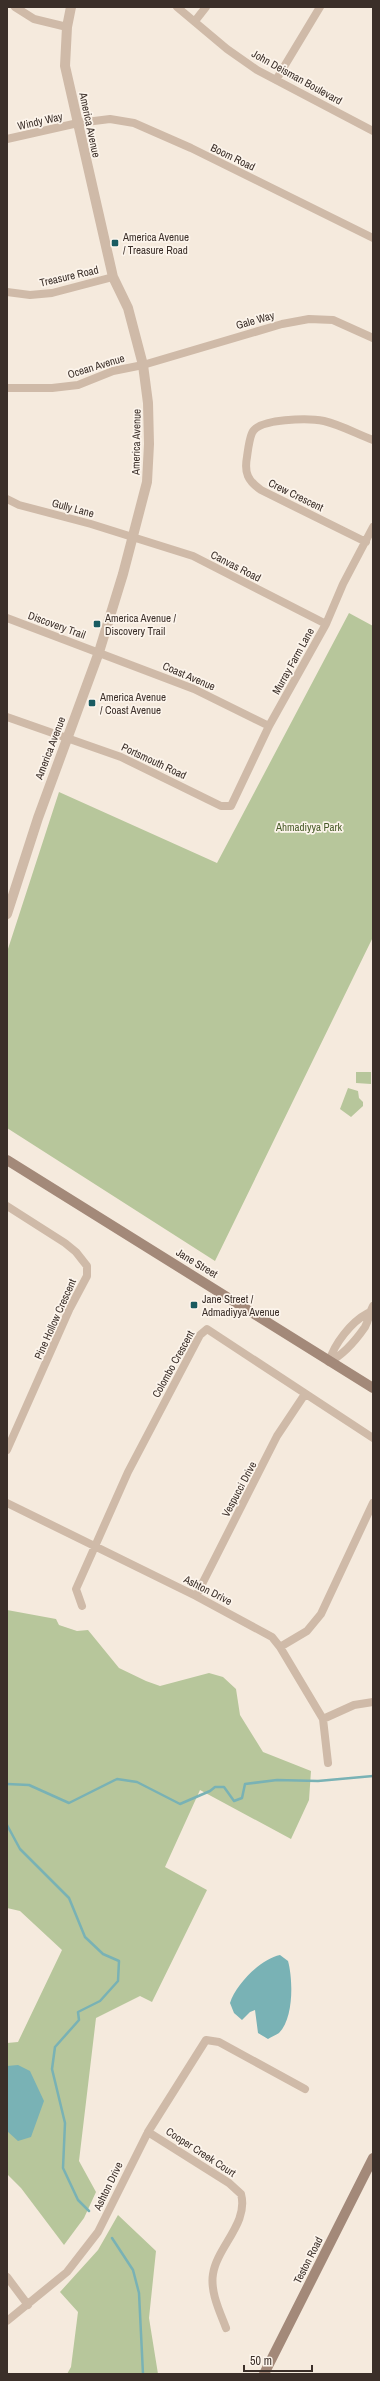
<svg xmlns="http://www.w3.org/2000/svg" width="380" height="2381" viewBox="0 0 380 2381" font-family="'Archivo Narrow',sans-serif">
<rect width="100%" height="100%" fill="#f5eadd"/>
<path fill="#b7c69b" d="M 349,613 L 373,626 L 373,937 L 215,1261 L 7,1128 L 7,952 L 59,792 L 217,863 Z
M 356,1072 L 371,1072 L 371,1084 L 356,1083 Z
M 348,1088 L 358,1091 L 359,1098 L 363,1102 L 363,1106 L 351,1117 L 340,1109 Z
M 7,1610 L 56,1619 L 59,1625 L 77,1631 L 88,1630 L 119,1668 L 146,1681 L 160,1686 L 209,1673 L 223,1677 L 236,1689 L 240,1715 L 263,1752 L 311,1771 L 309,1800 L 291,1839 L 200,1790 L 165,1867 L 207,1890 L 152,2002 L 140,1996 L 96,2018 L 79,2161 L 96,2192 L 84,2218 L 64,2245 L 21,2188 L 7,2174 L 7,2043 L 18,2042 L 62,1950 L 20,1911 L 7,1908 Z
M 118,2215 L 156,2251 L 149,2318 L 158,2374 L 67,2374 L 71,2367 L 78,2312 L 60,2292 L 98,2250 Z"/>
<path fill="#79b2b5" d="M 280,1955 L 288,1961 C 293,1979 294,2018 279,2033 C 276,2035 271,2037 268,2039 L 258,2033 L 255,2010 L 250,2012 L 242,2020 L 234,2013 L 230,2003 C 236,1984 261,1959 280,1955 Z
M 18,2065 L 30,2071 L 44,2101 L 31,2137 L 18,2141 L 7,2131 L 7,2066 Z"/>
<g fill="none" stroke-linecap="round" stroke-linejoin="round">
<path stroke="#79b2b5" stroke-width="2.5" d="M 7,1784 L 29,1785 L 69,1803 L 117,1779 L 137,1782 L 180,1804 L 210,1791 L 215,1787 L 224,1787 L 234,1801 L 242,1798 L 245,1784 L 277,1780 L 318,1781 L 373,1776
M 7,1825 L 20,1849 L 69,1898 L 85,1937 L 103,1954 L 119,1961 L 118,1981 L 100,2001 L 78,2012 L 79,2020 L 55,2047 L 52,2069 L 65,2123 L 63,2168 L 78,2200 L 89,2211
M 112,2238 L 133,2270 L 139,2293 L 143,2374"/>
<path stroke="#cfbaa8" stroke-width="8" d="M 15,7 L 34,19 L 67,27
M 177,7 L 227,49 L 257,70 L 373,131
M 195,21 L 206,7
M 276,80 L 320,7
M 7,139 L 78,123 L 110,119 L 134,123 L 191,148 L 373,238
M 7,292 L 30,295 L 52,293 L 113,277
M 7,388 L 52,388 L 78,385 L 113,371 L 143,365 L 282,324 L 309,319 L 333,320 L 373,338
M 7,499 L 19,505 L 91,524 L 193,556 L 326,624
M 366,542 L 261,490 C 248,481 244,473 247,457 C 248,450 249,440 252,433 C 258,418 310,418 324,421 C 341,425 357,434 373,440
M 7,618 L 194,689 L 269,726
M 7,717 L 121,757 L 221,806 L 231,806 L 269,726 L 326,624 L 343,584 L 373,527
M 7,1206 L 65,1243 L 76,1252 L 87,1266 L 87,1276 L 70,1308 L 7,1450
M 329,1362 C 343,1355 356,1340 365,1327 C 369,1320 369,1313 373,1306
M 329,1362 C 334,1344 351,1322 368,1313
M 7,1503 L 196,1596 L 272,1637 L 280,1647 L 323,1719 L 328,1763
M 196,1596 L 277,1436 L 305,1394
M 82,1606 L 76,1589 L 128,1472 L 200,1335 L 207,1329 L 373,1438
M 280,1647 L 307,1631 L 321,1614 L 373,1503
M 323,1719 L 354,1705 L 373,1702
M 148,2132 L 229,2183 L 241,2194 C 249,2223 217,2247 213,2274 C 210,2292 220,2312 226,2328
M 7,2277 L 28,2305
M 7,2321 L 67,2272 L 98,2232 L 148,2132 L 206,2040 L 219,2042 L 305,2089"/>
<path stroke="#cfbaa8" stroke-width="10" d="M 7,914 L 38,818 L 99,652 L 123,574 L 147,482 L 149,444 L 148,403 L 143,365 L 128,308 L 113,277 L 65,66 L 67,27 L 71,7"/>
<path stroke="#a38979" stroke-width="10" d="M 7,1160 L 373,1388
M 264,2374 L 373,2158"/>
</g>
<g fill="#195b61" stroke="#fcf4eb" stroke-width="1.5">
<rect x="111" y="239" width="8" height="8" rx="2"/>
<rect x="93" y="620" width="8" height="8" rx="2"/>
<rect x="88" y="699" width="8" height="8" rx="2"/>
<rect x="190" y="1301" width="8" height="8" rx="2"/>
</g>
<g text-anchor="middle" stroke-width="3.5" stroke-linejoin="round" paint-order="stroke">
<g font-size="11" fill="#3b2f29" stroke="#fcf4eb">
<text transform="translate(297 77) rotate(29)" y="4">John Deisman Boulevard</text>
<text transform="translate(40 121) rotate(-13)" y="4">Windy Way</text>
<text transform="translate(90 125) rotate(78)" y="4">America Avenue</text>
<text transform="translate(233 157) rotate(26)" y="4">Boom Road</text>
<text transform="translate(69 276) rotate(-13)" y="4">Treasure Road</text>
<text transform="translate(255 320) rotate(-16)" y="4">Gale Way</text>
<text transform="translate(96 366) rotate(-17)" y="4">Ocean Avenue</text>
<text transform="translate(136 442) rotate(-89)" y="4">America Avenue</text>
<text transform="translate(296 495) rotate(26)" y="4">Crew Crescent</text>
<text transform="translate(73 508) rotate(15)" y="4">Gully Lane</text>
<text transform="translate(236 566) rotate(27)" y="4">Canvas Road</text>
<text transform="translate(57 625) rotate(20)" y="4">Discovery Trail</text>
<text transform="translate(293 661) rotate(-61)" y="4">Murray Farm Lane</text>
<text transform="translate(189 676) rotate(23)" y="4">Coast Avenue</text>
<text transform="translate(50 748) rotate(-69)" y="4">America Avenue</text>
<text transform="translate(154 761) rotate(25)" y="4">Portsmouth Road</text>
<text transform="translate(197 1263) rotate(31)" y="4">Jane Street</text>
<text transform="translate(55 1319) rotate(-66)" y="4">Pine Hollow Crescent</text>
<text transform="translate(173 1364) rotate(-61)" y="4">Colombo Crescent</text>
<text transform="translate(239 1489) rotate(-62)" y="4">Vespucci Drive</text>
<text transform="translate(208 1590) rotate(27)" y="4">Ashton Drive</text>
<text transform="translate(201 2152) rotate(33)" y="4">Cooper Creek Court</text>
<text transform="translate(108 2186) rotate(-64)" y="4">Ashton Drive</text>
<text transform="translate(308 2260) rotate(-63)" y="4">Teston Road</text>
</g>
<g font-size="11" fill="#3b2f29" stroke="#fcf4eb" text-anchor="start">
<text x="123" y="241">America Avenue<tspan x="123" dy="13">/ Treasure Road</tspan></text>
<text x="105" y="622">America Avenue /<tspan x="105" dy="13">Discovery Trail</tspan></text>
<text x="100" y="701">America Avenue<tspan x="100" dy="13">/ Coast Avenue</tspan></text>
<text x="202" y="1303">Jane Street /<tspan x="202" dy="13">Admadiyya Avenue</tspan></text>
</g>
<g font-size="11" fill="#495c2a" stroke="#fcf4eb">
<text x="309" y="831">Ahmadiyya Park</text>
</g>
</g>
<rect width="380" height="2381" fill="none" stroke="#3b2f29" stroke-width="16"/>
<path d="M244 2365v6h68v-6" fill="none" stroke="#3b2f29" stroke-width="2"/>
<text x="250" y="2365" font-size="12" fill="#3b2f29" stroke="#fcf4eb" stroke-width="3" paint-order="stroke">50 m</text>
</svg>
